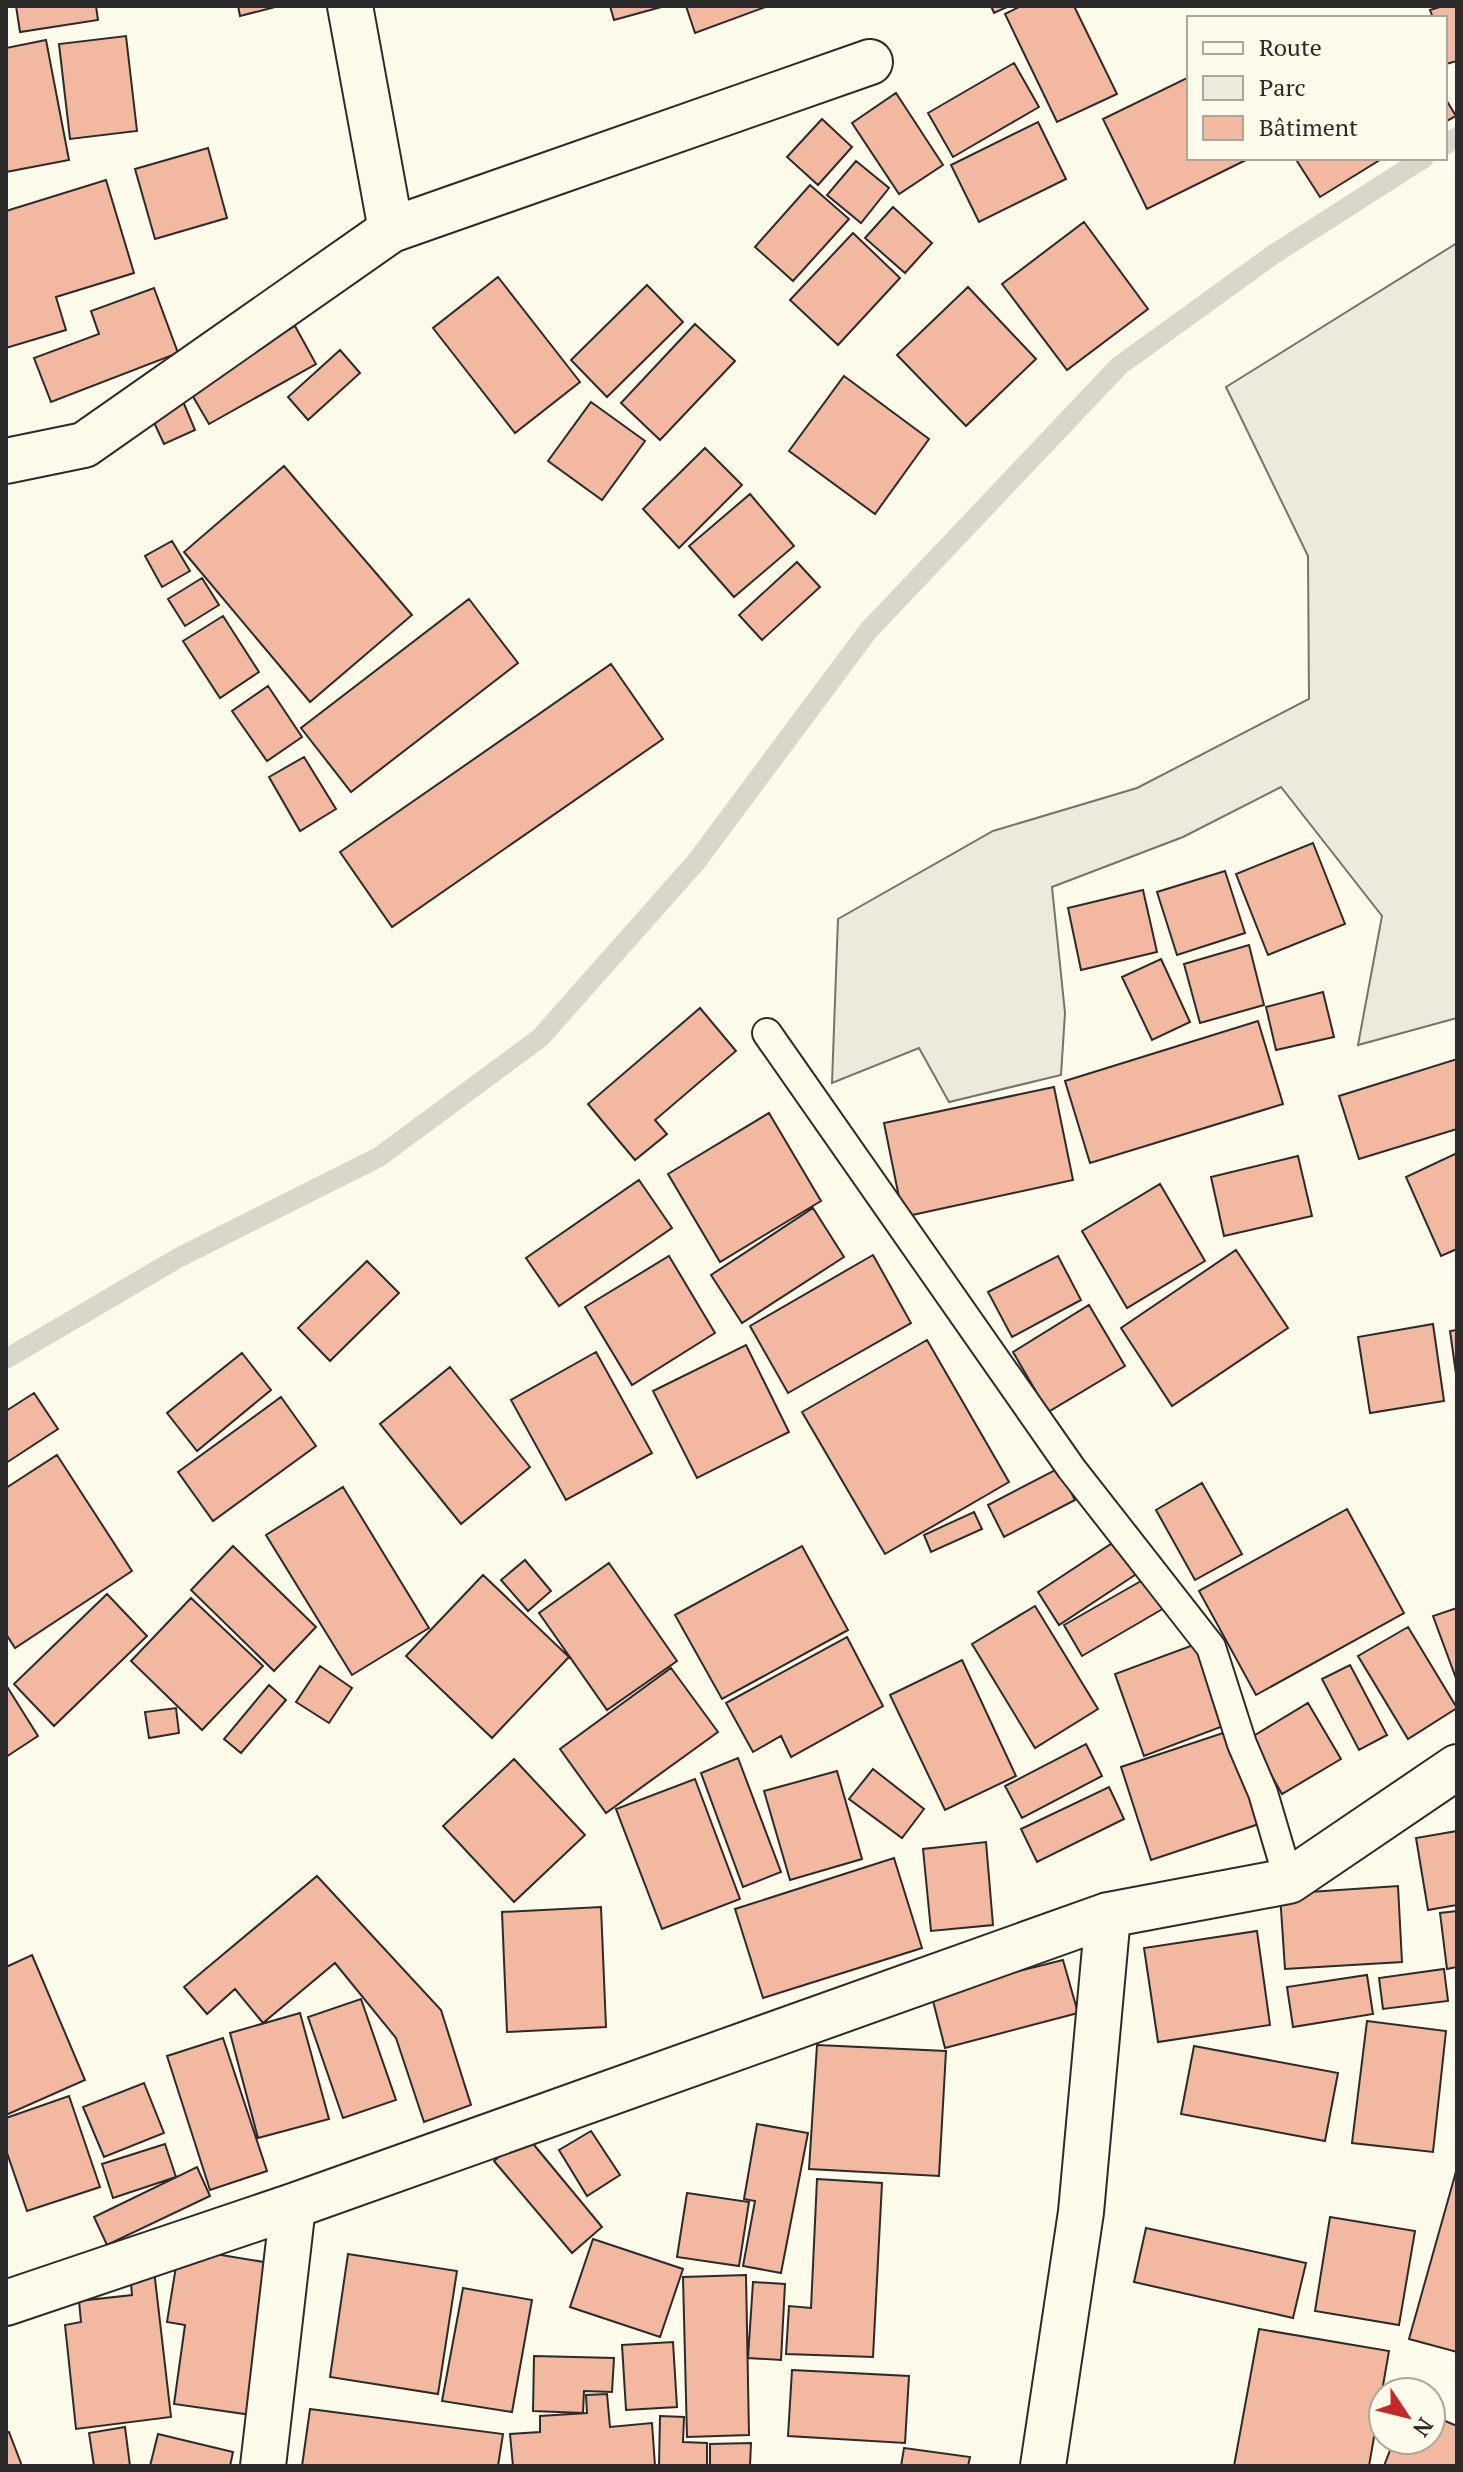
<svg xmlns="http://www.w3.org/2000/svg" width="1463" height="2472" viewBox="0 0 1463 2472" font-family="'PT Serif',serif">
<rect width="100%" height="100%" fill="#fdfbea"/>
<path fill="#ecebdb" stroke="#74746e" stroke-width="2" d="M 1457,243 L 1457,1018 L 1358,1045 L 1382,916 L 1281,787 L 1183,837 L 1052,887 L 1065,1013 L 1061,1075 L 949,1102 L 919,1048 L 832,1083 L 838,919 L 993,831 L 1137,788 L 1309,699 L 1308,556 L 1226,387 Z"/>
<g fill="none" stroke-linecap="round" stroke-linejoin="round">
<path stroke="#d8d7c9" stroke-width="20" d="M 1445,145 L 1457,137
M 6,1359 L 178,1258 L 379,1157 L 540,1038 L 696,862 L 868,631 L 1119,366 L 1274,254 L 1424,158"/>
</g>
<path fill="#f2b8a0" stroke="#2b2b2b" stroke-width="2" d="M 16,6 L 96,6 L 98,20 L 20,32 Z
M 238,6 L 279,6 L 240,16 Z
M 610,6 L 665,6 L 614,20 Z
M 686,6 L 768,6 L 695,33 Z
M 991,6 L 1009,6 L 994,13 Z
M 1021,6 L 1074,6 L 1117,94 L 1057,122 L 1005,14 Z
M 1443,6 L 1457,6 L 1457,61 L 1446,64 L 1445,18 L 1433,18 L 1430,10 Z
M 126,36 L 137,131 L 70,139 L 59,44 Z
M 46,40 L 69,160 L 6,172 L 6,48 Z
M 1014,63 L 1039,107 L 953,157 L 928,113 Z
M 1189,77 L 1189,158 L 1250,158 L 1147,209 L 1103,119 Z
M 896,93 L 943,165 L 899,194 L 852,123 Z
M 1445,98 L 1456,116 L 1445,122 Z
M 822,119 L 852,147 L 818,185 L 787,157 Z
M 1038,122 L 1066,179 L 979,222 L 951,165 Z
M 208,148 L 227,218 L 155,239 L 135,169 Z
M 1295,158 L 1383,158 L 1320,197 Z
M 856,161 L 889,188 L 861,223 L 827,195 Z
M 106,180 L 134,273 L 56,297 L 66,330 L 6,348 L 6,211 Z
M 810,185 L 849,219 L 793,281 L 755,247 Z
M 893,207 L 932,243 L 905,273 L 865,238 Z
M 1084,222 L 1148,309 L 1067,370 L 1002,284 Z
M 853,233 L 900,278 L 838,345 L 790,300 Z
M 498,277 L 580,382 L 515,433 L 433,328 Z
M 647,285 L 683,322 L 607,397 L 571,360 Z
M 968,287 L 1036,359 L 966,426 L 897,355 Z
M 154,288 L 178,353 L 51,402 L 34,358 L 99,334 L 91,311 Z
M 695,324 L 735,361 L 660,440 L 621,403 Z
M 295,326 L 316,364 L 209,424 L 188,388 Z
M 340,350 L 360,373 L 308,420 L 288,397 Z
M 844,376 L 929,439 L 875,514 L 789,451 Z
M 182,399 L 195,430 L 164,444 L 150,414 Z
M 591,402 L 645,441 L 602,500 L 548,461 Z
M 705,448 L 742,485 L 679,548 L 643,509 Z
M 284,466 L 412,615 L 310,702 L 184,552 Z
M 750,494 L 794,546 L 734,597 L 689,546 Z
M 172,541 L 190,571 L 162,587 L 145,556 Z
M 797,562 L 820,587 L 762,640 L 739,615 Z
M 202,578 L 219,605 L 185,626 L 168,599 Z
M 469,599 L 518,663 L 351,792 L 301,728 Z
M 223,616 L 259,672 L 220,698 L 183,641 Z
M 611,664 L 663,739 L 392,927 L 340,852 Z
M 268,686 L 302,737 L 267,761 L 232,711 Z
M 304,757 L 336,809 L 300,831 L 269,777 Z
M 1313,843 L 1345,924 L 1268,955 L 1236,874 Z
M 1225,871 L 1245,933 L 1177,955 L 1157,892 Z
M 1143,890 L 1157,952 L 1081,970 L 1068,908 Z
M 1249,945 L 1264,1005 L 1200,1023 L 1184,964 Z
M 1161,959 L 1190,1022 L 1152,1040 L 1122,977 Z
M 1323,992 L 1334,1037 L 1276,1050 L 1266,1007 Z
M 700,1008 L 736,1051 L 655,1120 L 667,1134 L 635,1160 L 588,1104 Z
M 1258,1021 L 1283,1104 L 1090,1163 L 1065,1081 Z
M 1457,1059 L 1457,1129 L 1359,1159 L 1339,1096 Z
M 1054,1087 L 1073,1180 L 903,1217 L 884,1123 Z
M 769,1113 L 821,1201 L 720,1262 L 668,1174 Z
M 1457,1153 L 1457,1249 L 1441,1256 L 1406,1177 Z
M 1298,1156 L 1312,1216 L 1224,1236 L 1211,1177 Z
M 639,1180 L 672,1228 L 559,1306 L 526,1258 Z
M 1160,1184 L 1205,1261 L 1127,1308 L 1082,1231 Z
M 813,1208 L 844,1257 L 742,1323 L 711,1275 Z
M 1236,1250 L 1288,1328 L 1172,1406 L 1121,1328 Z
M 873,1255 L 911,1323 L 788,1393 L 750,1326 Z
M 669,1256 L 715,1333 L 632,1385 L 585,1307 Z
M 1058,1256 L 1081,1300 L 1012,1337 L 988,1292 Z
M 367,1261 L 399,1293 L 330,1361 L 298,1328 Z
M 1089,1305 L 1125,1366 L 1048,1412 L 1013,1352 Z
M 1433,1324 L 1444,1401 L 1370,1413 L 1358,1337 Z
M 1457,1330 L 1457,1381 L 1450,1331 Z
M 927,1340 L 1009,1482 L 885,1554 L 802,1412 Z
M 746,1345 L 789,1432 L 697,1478 L 653,1391 Z
M 596,1352 L 652,1453 L 566,1500 L 511,1400 Z
M 242,1353 L 271,1390 L 197,1451 L 167,1413 Z
M 450,1367 L 530,1467 L 461,1524 L 380,1424 Z
M 34,1393 L 58,1429 L 6,1463 L 6,1411 Z
M 281,1397 L 316,1446 L 213,1521 L 178,1472 Z
M 57,1455 L 132,1571 L 15,1648 L 6,1634 L 6,1488 Z
M 1059,1468 L 1075,1500 L 1004,1537 L 988,1505 Z
M 1202,1483 L 1242,1554 L 1195,1580 L 1156,1510 Z
M 343,1487 L 429,1628 L 352,1675 L 266,1535 Z
M 1347,1509 L 1404,1613 L 1256,1695 L 1199,1591 Z
M 974,1512 L 982,1529 L 931,1552 L 924,1535 Z
M 1120,1538 L 1141,1571 L 1059,1625 L 1038,1592 Z
M 233,1546 L 316,1627 L 274,1671 L 191,1590 Z
M 802,1546 L 848,1630 L 722,1699 L 675,1615 Z
M 525,1560 L 551,1591 L 528,1611 L 501,1580 Z
M 609,1563 L 677,1661 L 607,1710 L 539,1613 Z
M 483,1575 L 569,1657 L 492,1738 L 406,1656 Z
M 1148,1577 L 1166,1607 L 1082,1656 L 1064,1625 Z
M 107,1594 L 147,1636 L 54,1726 L 14,1684 Z
M 191,1598 L 263,1666 L 202,1730 L 131,1661 Z
M 1035,1606 L 1098,1709 L 1035,1748 L 972,1644 Z
M 1457,1608 L 1457,1681 L 1433,1616 Z
M 1408,1627 L 1457,1708 L 1408,1739 L 1358,1656 Z
M 847,1637 L 883,1706 L 791,1757 L 781,1736 L 753,1752 L 726,1703 Z
M 1196,1644 L 1226,1725 L 1144,1756 L 1115,1674 Z
M 962,1660 L 1016,1776 L 945,1810 L 890,1695 Z
M 1350,1665 L 1387,1735 L 1359,1750 L 1322,1679 Z
M 320,1666 L 352,1688 L 329,1723 L 296,1702 Z
M 671,1668 L 718,1732 L 606,1813 L 560,1749 Z
M 6,1685 L 38,1736 L 6,1757 Z
M 269,1685 L 286,1700 L 241,1753 L 224,1739 Z
M 1308,1703 L 1341,1759 L 1282,1794 L 1250,1738 Z
M 176,1708 L 179,1733 L 149,1738 L 145,1712 Z
M 1229,1731 L 1259,1824 L 1151,1860 L 1121,1767 Z
M 1086,1744 L 1102,1776 L 1022,1818 L 1005,1786 Z
M 738,1758 L 781,1872 L 743,1887 L 701,1773 Z
M 514,1759 L 585,1835 L 514,1902 L 443,1826 Z
M 873,1769 L 924,1809 L 902,1838 L 849,1799 Z
M 837,1771 L 862,1859 L 790,1880 L 764,1791 Z
M 695,1779 L 740,1899 L 662,1929 L 616,1809 Z
M 1109,1787 L 1124,1819 L 1037,1862 L 1021,1829 Z
M 1457,1831 L 1457,1905 L 1428,1910 L 1416,1838 Z
M 986,1842 L 993,1925 L 931,1931 L 923,1849 Z
M 894,1858 L 922,1948 L 763,1998 L 735,1909 Z
M 317,1876 L 441,2010 L 471,2105 L 424,2122 L 396,2038 L 335,1963 L 263,2023 L 235,1989 L 207,2014 L 184,1987 Z
M 1398,1886 L 1402,1962 L 1285,1969 L 1280,1894 Z
M 601,1907 L 606,2027 L 507,2032 L 502,1912 Z
M 1457,1911 L 1457,1967 L 1447,1969 L 1440,1913 Z
M 1257,1931 L 1270,2025 L 1158,2042 L 1144,1948 Z
M 32,1955 L 85,2080 L 6,2115 L 6,1967 Z
M 1063,1960 L 1078,2013 L 945,2048 L 931,1993 Z
M 1444,1969 L 1448,2001 L 1383,2009 L 1379,1978 Z
M 1367,1975 L 1373,2014 L 1293,2027 L 1287,1987 Z
M 361,1999 L 396,2100 L 343,2118 L 308,2017 Z
M 300,2013 L 329,2119 L 258,2138 L 230,2033 Z
M 1367,2021 L 1446,2031 L 1433,2152 L 1352,2143 Z
M 223,2038 L 267,2171 L 210,2190 L 167,2056 Z
M 817,2045 L 946,2051 L 939,2176 L 809,2169 Z
M 1194,2046 L 1338,2073 L 1325,2141 L 1181,2114 Z
M 144,2083 L 164,2133 L 104,2157 L 83,2107 Z
M 69,2096 L 100,2187 L 27,2211 L 6,2150 L 6,2118 Z
M 757,2124 L 808,2133 L 781,2273 L 743,2266 L 755,2201 L 744,2199 Z
M 591,2131 L 620,2175 L 587,2196 L 559,2150 Z
M 525,2134 L 602,2227 L 572,2253 L 494,2161 Z
M 165,2144 L 176,2177 L 113,2198 L 102,2164 Z
M 197,2167 L 210,2196 L 107,2245 L 94,2217 Z
M 1457,2168 L 1457,2352 L 1409,2339 Z
M 817,2179 L 882,2183 L 873,2357 L 786,2354 L 789,2306 L 811,2308 Z
M 687,2193 L 749,2202 L 739,2266 L 677,2257 Z
M 1330,2217 L 1415,2231 L 1399,2325 L 1315,2311 Z
M 1146,2228 L 1306,2263 L 1293,2318 L 1134,2282 Z
M 593,2239 L 683,2269 L 660,2337 L 570,2307 Z
M 179,2248 L 276,2264 L 252,2415 L 174,2404 L 185,2325 L 167,2322 Z
M 348,2254 L 457,2271 L 438,2394 L 330,2377 Z
M 154,2270 L 171,2417 L 76,2429 L 65,2325 L 81,2322 L 79,2301 L 132,2295 L 130,2273 Z
M 746,2275 L 749,2435 L 687,2437 L 683,2277 Z
M 753,2282 L 785,2284 L 781,2360 L 748,2358 Z
M 463,2288 L 532,2300 L 512,2412 L 442,2401 Z
M 1259,2329 L 1389,2351 L 1369,2466 L 1234,2466 Z
M 673,2342 L 677,2407 L 626,2410 L 622,2345 Z
M 534,2356 L 614,2358 L 612,2392 L 584,2391 L 583,2413 L 533,2411 Z
M 792,2370 L 909,2376 L 905,2443 L 788,2436 Z
M 607,2394 L 610,2427 L 652,2423 L 655,2466 L 513,2466 L 510,2434 L 540,2432 L 540,2416 L 587,2413 L 586,2395 Z
M 310,2409 L 503,2434 L 498,2466 L 302,2466 Z
M 1431,2415 L 1457,2426 L 1457,2466 L 1384,2466 L 1394,2440 L 1431,2440 Z
M 660,2416 L 684,2417 L 683,2442 L 707,2443 L 707,2466 L 659,2466 Z
M 125,2427 L 130,2466 L 94,2466 L 89,2433 Z
M 9,2432 L 22,2466 L 6,2466 L 6,2433 Z
M 158,2434 L 233,2452 L 230,2466 L 150,2466 Z
M 751,2443 L 750,2466 L 710,2466 L 710,2444 Z
M 904,2448 L 970,2457 L 968,2466 L 901,2466 Z"/>
<g fill="none" stroke-linecap="round" stroke-linejoin="round">
<defs>
<path id="lane" d="M 767,1033 L 1071,1468 L 1211,1647 L 1242,1744 L 1263,1793 L 1289,1881"/>
<path id="street" d="M 350,6 L 391,230
M 6,461 L 84,445 L 391,230 L 870,62
M 6,2303 L 293,2206 L 1108,1915 L 1289,1881 L 1457,1767
M 263,2466 L 293,2206
M 1043,2466 L 1081,2212 L 1108,1915"/>
</defs>
<use href="#lane" stroke="#2b2b2b" stroke-width="32"/>
<use href="#street" stroke="#2b2b2b" stroke-width="48"/>
<use href="#lane" stroke="#fdfbea" stroke-width="28"/>
<use href="#street" stroke="#fdfbea" stroke-width="44"/>
</g>
<rect width="1463" height="2472" fill="none" stroke="#2b2b2b" stroke-width="16"/>
<rect x="1187" y="16" width="260" height="144" fill="#fdfbea" stroke="#a9a89e" stroke-width="2"/>
<rect x="1203" y="42" width="40" height="12" fill="#fdfbea" stroke="#a9a89e" stroke-width="2"/>
<text x="1259" y="56" font-size="24" fill="#2b2b2b">Route</text>
<rect x="1203" y="76" width="40" height="24" fill="#ecebdb" stroke="#a9a89e" stroke-width="2"/>
<text x="1259" y="96" font-size="24" fill="#2b2b2b">Parc</text>
<rect x="1203" y="116" width="40" height="24" fill="#f2b8a0" stroke="#a9a89e" stroke-width="2"/>
<text x="1259" y="136" font-size="24" fill="#2b2b2b">Bâtiment</text>
<g transform="translate(1407 2416) rotate(125)"><circle r="38" fill="#fdfbea" stroke="#a9a89e" stroke-width="2"/>
<path d="M0-6L14 30L0 20L-14 30Z" fill="#c62828"/>
<text y="-12" font-size="22" font-weight="bold" text-anchor="middle" fill="#2b2b2b">N</text>
</g>
</svg>
